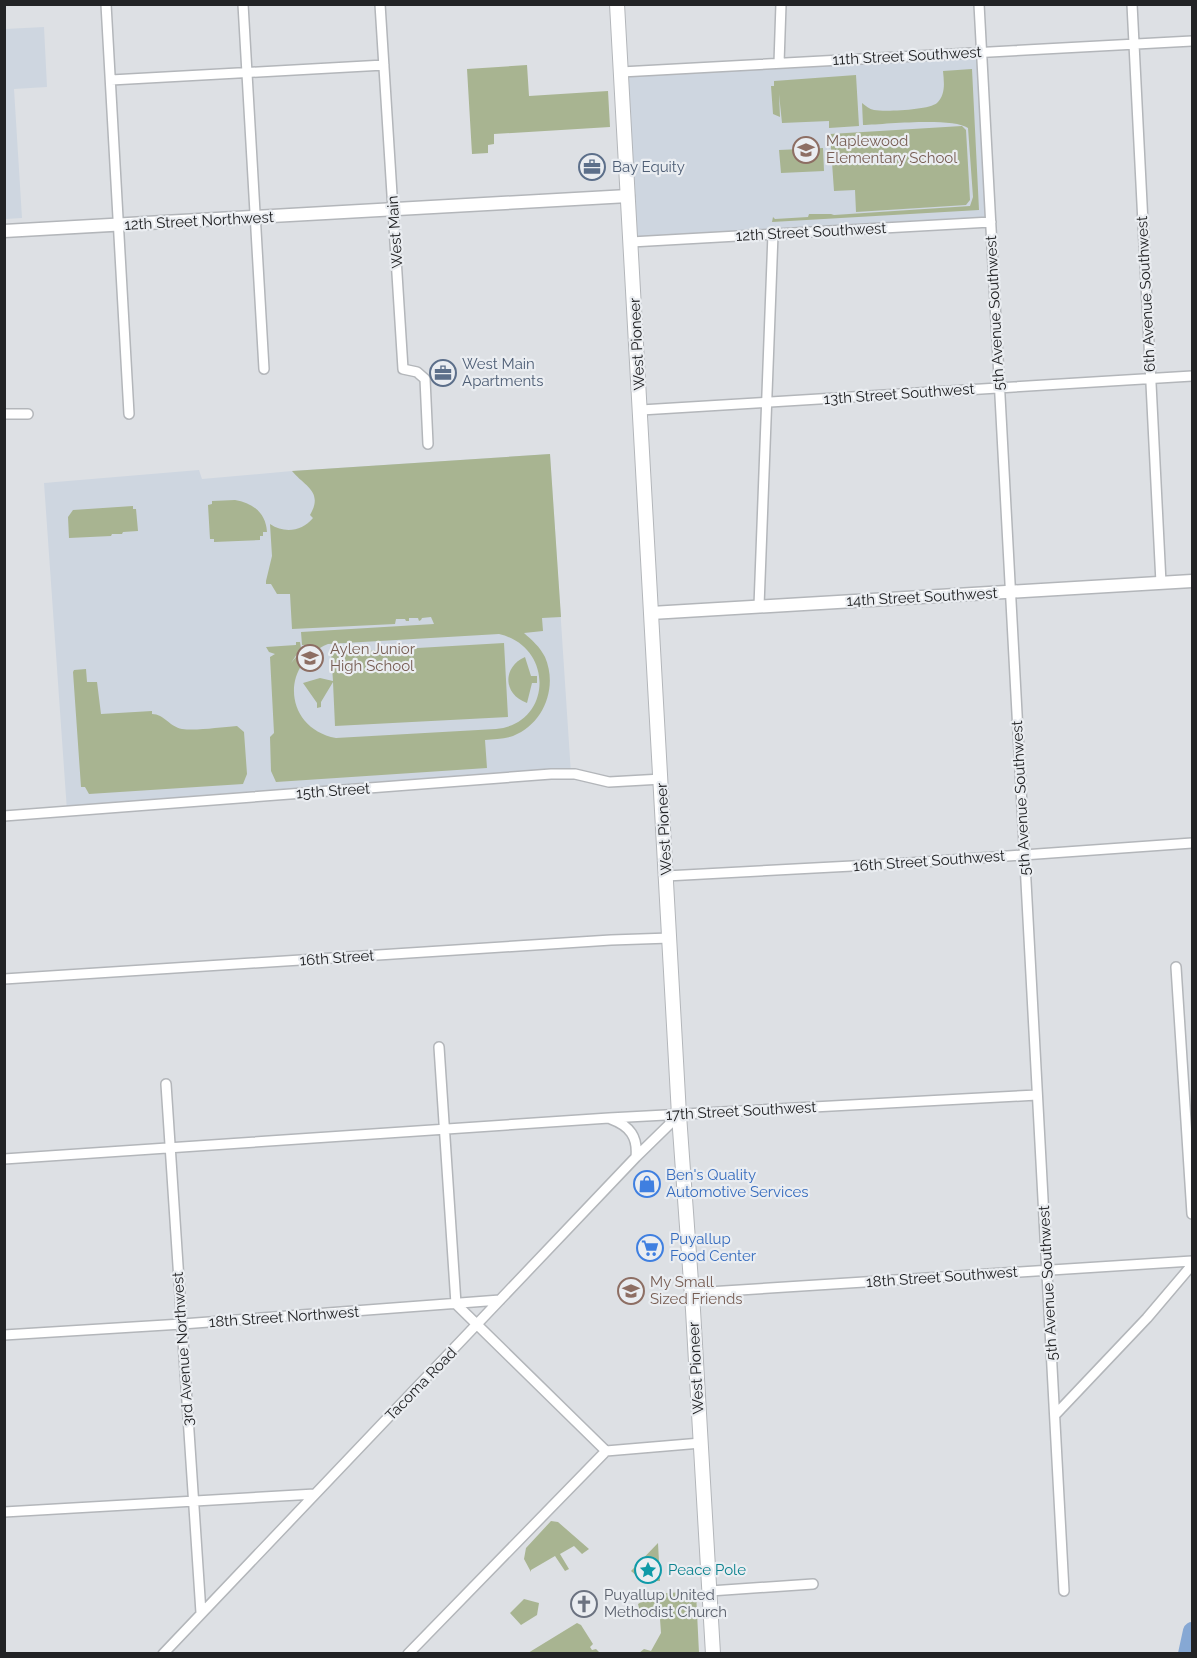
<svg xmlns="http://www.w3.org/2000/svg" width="1197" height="1658" viewBox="0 0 1197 1658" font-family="Raleway,sans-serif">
<rect width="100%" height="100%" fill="#dde0e4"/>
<path fill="#ced6e0" d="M 44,27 L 47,87 L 14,89 L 22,218 L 5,219 L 5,29 Z
M 981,51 L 991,222 L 631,242 L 621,72 Z
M 550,454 L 571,774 L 67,811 L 44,483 L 199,470 L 202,479 L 292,471 Z"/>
<path fill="#a8b491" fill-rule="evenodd" d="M 527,65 L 529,96 L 608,91 L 610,127 L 494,134 L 494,144 L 488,145 L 488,153 L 472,154 L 467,69 Z
M 972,69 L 979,210 L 772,222 L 773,217 L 775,219 L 808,217 L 809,214 L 831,214 L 834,215 L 970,206 L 973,197 L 968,128 C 953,117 885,124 863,125 L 862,103 C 866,106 869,109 874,110 C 885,112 929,110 937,103 C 946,94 944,82 943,71 Z
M 856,75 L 859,126 L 829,128 L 829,121 L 782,123 L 779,94 L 780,117 L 773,114 L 771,86 L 774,86 L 774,81 Z
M 962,126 L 966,130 L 970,200 L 966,205 L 856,212 L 855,190 L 834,191 L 830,134 Z
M 823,148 L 824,171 L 781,173 L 779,150 Z
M 550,454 L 561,617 L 542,618 L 543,631 L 524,633 C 532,640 540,647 545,657 C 558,687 544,724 513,736 C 504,739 494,739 485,740 L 487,768 L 276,782 L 271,771 L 270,737 L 274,733 L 270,657 L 275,654 L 269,652 L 266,647 L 296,645 L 296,642 L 300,642 L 301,648 L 291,663 L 306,645 L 302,645 L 301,632 L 434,624 L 431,617 L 422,618 L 421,620 L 419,621 L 418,618 L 409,618 L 409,621 L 406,621 L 405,619 L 396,619 L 395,624 L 292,629 L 290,594 L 277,594 L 271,584 L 266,584 L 266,581 L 272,556 L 270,524 C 285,534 302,531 313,518 L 310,515 C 324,491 304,486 292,471 ZM 499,634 C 555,647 552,724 496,729 L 336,738 C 284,728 279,664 328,644 Z
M 235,500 C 253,503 266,513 267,532 L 263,532 L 263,536 L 260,536 L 260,540 L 214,542 L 214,539 L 210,539 L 208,505 L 212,504 L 212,501 Z
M 133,506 L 133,509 L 136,509 L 138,531 L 123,532 L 122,534 L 112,534 L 111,536 L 69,538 L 68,517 L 73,510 Z
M 504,643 L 508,717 L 335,726 L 333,682 L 321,702 L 321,707 L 317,708 L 317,703 L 303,683 L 320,678 L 333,681 L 331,653 Z
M 525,657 L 531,676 L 537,676 L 537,683 L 532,683 L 527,703 C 503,695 502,667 525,657 Z
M 86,669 L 87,682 L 97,682 L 101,714 L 152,711 L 152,714 C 164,714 170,727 182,729 C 197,731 221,727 237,726 L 244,732 L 247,774 L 243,784 L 89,794 L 85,787 L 81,787 L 73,672 L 74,670 Z
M 551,1521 L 558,1522 L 589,1549 L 582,1554 L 574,1546 L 560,1554 L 569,1569 L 565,1571 L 555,1556 L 531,1570 L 531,1572 L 524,1559 L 526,1548 Z
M 658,1543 L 660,1581 C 648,1581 640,1579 631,1571 Z
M 683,1592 L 696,1592 L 699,1653 L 639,1653 L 644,1649 L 651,1651 L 661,1633 L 660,1619 L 652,1617 L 649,1608 L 643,1616 L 641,1616 L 638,1604 L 654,1594 Z
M 524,1599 L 539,1603 L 537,1615 L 521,1625 L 510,1613 Z
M 577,1623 L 581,1625 L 593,1644 L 590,1647 L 592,1650 L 596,1649 L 600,1653 L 528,1653 Z"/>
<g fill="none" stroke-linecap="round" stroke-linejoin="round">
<path stroke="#86a8d4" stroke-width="18" d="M 1187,1654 L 1192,1631"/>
<defs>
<path id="minor" d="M 106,4 L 129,414
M 243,4 L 264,369
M 380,4 L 403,369 L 417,372 L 425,379 L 428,444
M 979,4 L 1064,1591
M 1132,4 L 1161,583
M 779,63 L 781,4
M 621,72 L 1192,41
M 111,80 L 384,65
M 631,242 L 991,222
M 641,410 L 1192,376
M 4,414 L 28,414
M 759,606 L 773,234
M 4,816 L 551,774 L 575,774 L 609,782 L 662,779
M 666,876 L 909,863 L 1192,843
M 1176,967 L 1192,1214
M 4,979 L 611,940 L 670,938
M 439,1047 L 456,1304 L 606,1451
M 166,1084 L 201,1613
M 611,1119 C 630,1126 638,1137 636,1157
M 4,1159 L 609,1118 L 1037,1095
M 692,1293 L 1192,1261
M 4,1335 L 182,1324 L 500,1300
M 1055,1415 L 1147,1318 L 1192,1265
M 606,1451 L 701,1443
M 4,1512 L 315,1494
M 710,1591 L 813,1584
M 163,1654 L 636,1157 L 679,1115
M 408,1654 L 606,1451"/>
<path id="tertiary" d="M 4,231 L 628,196
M 651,613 L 1192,581"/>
<path id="secondary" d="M 617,4 L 679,1115 L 693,1310 L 713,1654"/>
</defs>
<use href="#minor" stroke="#b3b6ba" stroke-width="12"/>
<use href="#tertiary" stroke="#b3b6ba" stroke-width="15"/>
<use href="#secondary" stroke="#b3b6ba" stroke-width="16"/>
<use href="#minor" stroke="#fff" stroke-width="9"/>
<use href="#tertiary" stroke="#fff" stroke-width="12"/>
<use href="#secondary" stroke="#fff" stroke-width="14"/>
</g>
<defs>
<symbol id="school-ring" viewBox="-11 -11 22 22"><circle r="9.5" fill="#eaedf1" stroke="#8d6e63" stroke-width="1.5"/><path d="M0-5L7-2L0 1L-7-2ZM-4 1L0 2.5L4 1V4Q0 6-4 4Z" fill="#8d6e63"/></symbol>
<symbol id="office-ring" viewBox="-11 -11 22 22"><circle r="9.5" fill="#eaedf1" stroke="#5c6f8a" stroke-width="1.5"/><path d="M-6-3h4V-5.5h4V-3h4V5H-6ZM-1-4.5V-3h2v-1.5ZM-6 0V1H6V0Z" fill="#5c6f8a"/></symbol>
<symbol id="shop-ring" viewBox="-11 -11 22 22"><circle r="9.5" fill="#eaedf1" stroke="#3f7fe0" stroke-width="1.5"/><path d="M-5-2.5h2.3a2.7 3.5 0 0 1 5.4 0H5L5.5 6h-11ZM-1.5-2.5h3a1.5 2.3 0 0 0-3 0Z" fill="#3f7fe0"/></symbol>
<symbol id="supermarket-ring" viewBox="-11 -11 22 22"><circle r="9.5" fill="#eaedf1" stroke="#3f7fe0" stroke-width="1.5"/><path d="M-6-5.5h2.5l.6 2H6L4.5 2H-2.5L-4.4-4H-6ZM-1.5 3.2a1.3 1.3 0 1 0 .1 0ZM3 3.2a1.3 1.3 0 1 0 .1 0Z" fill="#3f7fe0"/></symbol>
<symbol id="sight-ring" viewBox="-11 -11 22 22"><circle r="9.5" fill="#eaedf1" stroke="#0f9aa8" stroke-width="1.5"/><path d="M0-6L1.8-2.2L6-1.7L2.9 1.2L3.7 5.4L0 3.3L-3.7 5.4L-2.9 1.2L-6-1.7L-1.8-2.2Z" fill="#0f9aa8"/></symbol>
<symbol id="church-ring" viewBox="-11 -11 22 22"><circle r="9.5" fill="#eaedf1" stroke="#6b7280" stroke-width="1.5"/><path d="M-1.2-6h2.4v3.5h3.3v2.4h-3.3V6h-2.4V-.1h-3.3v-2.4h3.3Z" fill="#6b7280"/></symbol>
</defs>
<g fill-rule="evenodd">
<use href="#school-ring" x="791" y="135" width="30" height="30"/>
<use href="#office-ring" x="577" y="152" width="30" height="30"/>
<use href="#office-ring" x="428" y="358" width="30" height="30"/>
<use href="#school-ring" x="295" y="643" width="30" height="30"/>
<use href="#shop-ring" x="632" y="1169" width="30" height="30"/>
<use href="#supermarket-ring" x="635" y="1233" width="30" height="30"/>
<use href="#school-ring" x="616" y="1276" width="30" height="30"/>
<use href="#sight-ring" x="633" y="1555" width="30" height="30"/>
<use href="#church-ring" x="569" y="1589" width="30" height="30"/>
</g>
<g text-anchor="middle" stroke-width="4.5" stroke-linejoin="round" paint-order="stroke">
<g font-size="15" fill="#222325" stroke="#eaedf1">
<text transform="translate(907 56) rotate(-3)" y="5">11th Street Southwest</text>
<text transform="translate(199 221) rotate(-3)" y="5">12th Street Northwest</text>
<text transform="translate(395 232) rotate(-94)" y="5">West Main</text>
<text transform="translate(811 232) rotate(-3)" y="5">12th Street Southwest</text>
<text transform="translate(1146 294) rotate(-93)" y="5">6th Avenue Southwest</text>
<text transform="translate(995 313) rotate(-93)" y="5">5th Avenue Southwest</text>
<text transform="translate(637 344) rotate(-93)" y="5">West Pioneer</text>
<text transform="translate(899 394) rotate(-4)" y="5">13th Street Southwest</text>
<text transform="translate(922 597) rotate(-3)" y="5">14th Street Southwest</text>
<text transform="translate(333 791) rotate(-4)" y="5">15th Street</text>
<text transform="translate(1021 798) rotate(-93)" y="5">5th Avenue Southwest</text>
<text transform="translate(664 829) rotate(-93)" y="5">West Pioneer</text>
<text transform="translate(929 861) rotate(-4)" y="5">16th Street Southwest</text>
<text transform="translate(337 958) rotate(-4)" y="5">16th Street</text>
<text transform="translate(741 1111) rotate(-3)" y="5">17th Street Southwest</text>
<text transform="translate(942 1277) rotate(-4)" y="5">18th Street Southwest</text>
<text transform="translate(1048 1283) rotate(-93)" y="5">5th Avenue Southwest</text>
<text transform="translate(284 1317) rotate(-4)" y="5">18th Street Northwest</text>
<text transform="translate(183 1349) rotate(-94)" y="5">3rd Avenue Northwest</text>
<text transform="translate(696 1368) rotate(-93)" y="5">West Pioneer</text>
<text transform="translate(421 1384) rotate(-46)" y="5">Tacoma Road</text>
</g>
<g font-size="15" fill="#785e54" stroke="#eaedf1" text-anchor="start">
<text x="826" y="146">Maplewood<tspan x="826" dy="17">Elementary School</tspan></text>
<text x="330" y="654">Aylen Junior<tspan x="330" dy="17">High School</tspan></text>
<text x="650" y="1287">My Small<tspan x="650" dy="17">Sized Friends</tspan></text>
</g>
<g font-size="15" fill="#4e5e75" stroke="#eaedf1" text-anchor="start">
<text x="612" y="172">Bay Equity</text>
<text x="462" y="369">West Main<tspan x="462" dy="17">Apartments</tspan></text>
</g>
<g font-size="15" fill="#366cbe" stroke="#eaedf1" text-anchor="start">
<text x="666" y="1180">Ben's Quality<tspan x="666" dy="17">Automotive Services</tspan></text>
<text x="670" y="1244">Puyallup<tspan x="670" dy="17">Food Center</tspan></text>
</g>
<g font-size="15" fill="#0d838f" stroke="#eaedf1" text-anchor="start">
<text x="668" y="1575">Peace Pole</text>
</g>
<g font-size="15" fill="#5b616d" stroke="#eaedf1" text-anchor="start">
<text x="604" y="1600">Puyallup United<tspan x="604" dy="17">Methodist Church</tspan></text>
</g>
</g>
<rect width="1197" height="1658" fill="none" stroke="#222325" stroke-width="12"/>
</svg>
